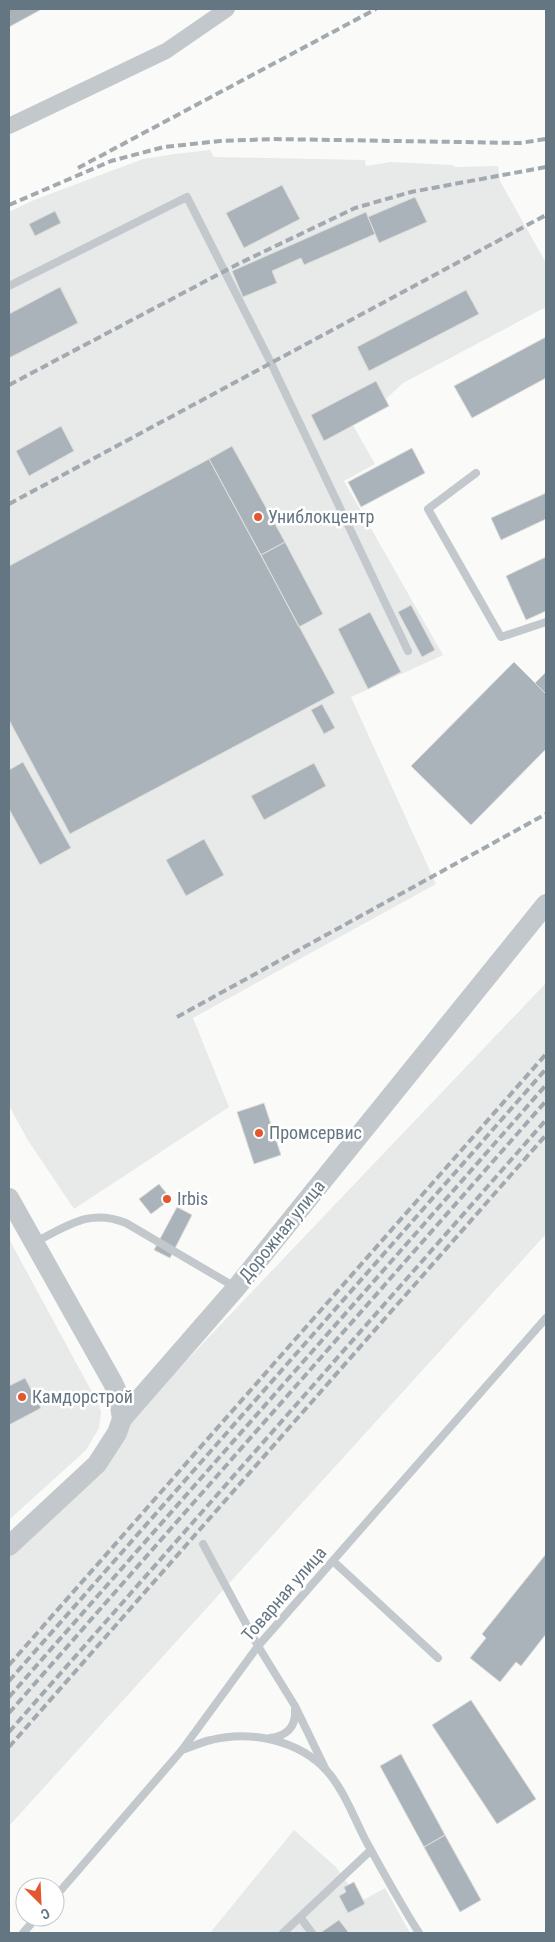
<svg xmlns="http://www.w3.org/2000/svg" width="555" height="1942" viewBox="0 0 555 1942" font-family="'Roboto Condensed',sans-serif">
<rect width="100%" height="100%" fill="#fafaf8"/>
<path fill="#e8e9e9" d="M 210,150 L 214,157 L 365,160 L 366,166 L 391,162 L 453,165 L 455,167 L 498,166 L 500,181 L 546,263 L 546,307 L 403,383 L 385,400 L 350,420 L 375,464 L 344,481 L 443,655 L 351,697 L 436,884 L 193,1018 L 229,1107 L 74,1209 L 27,1139 L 9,1105 L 9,212 L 34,200 L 143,159 L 175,154 Z
M 546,983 L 546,1234 L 9,1826 L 9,1552 L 124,1426 Z
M 9,1239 L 99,1405 L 101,1412 L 99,1428 L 86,1450 L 9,1520 Z
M 294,1830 L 336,1867 L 349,1885 L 354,1882 L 363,1900 L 385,1888 L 410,1933 L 210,1933 Z"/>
<path fill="#aab3b9" stroke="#dcdcda" d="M 9,9 L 42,9 L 9,27 Z
M 282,185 L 300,219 L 244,248 L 226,213 Z
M 415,197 L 427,222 L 379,243 L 368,217 Z
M 55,211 L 61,223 L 35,236 L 29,224 Z
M 366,212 L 375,234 L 304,265 L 301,258 L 272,271 L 277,283 L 243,297 L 232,271 Z
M 60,287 L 78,323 L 9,358 L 9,314 Z
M 466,290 L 479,314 L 369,371 L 357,347 Z
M 546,337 L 546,378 L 472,418 L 454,386 Z
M 376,381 L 389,406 L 324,441 L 311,415 Z
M 61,426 L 74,451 L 29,476 L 16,451 Z
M 232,446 L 285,542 L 261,555 L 209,459 Z
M 412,448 L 425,473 L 361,507 L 348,482 Z
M 209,459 L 335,693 L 70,834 L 9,720 L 9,566 Z
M 546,493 L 546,519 L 501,540 L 491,518 Z
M 285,542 L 323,614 L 299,627 L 261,555 Z
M 546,557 L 546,611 L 526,620 L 506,576 Z
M 411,605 L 435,650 L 422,657 L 398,612 Z
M 370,612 L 401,672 L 368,689 L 338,629 Z
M 514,662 L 546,694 L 546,749 L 471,825 L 411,766 Z
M 546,672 L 546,694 L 535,683 Z
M 322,704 L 335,728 L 324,734 L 311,710 Z
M 23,762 L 71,848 L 40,865 L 9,809 L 9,770 Z
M 314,763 L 326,786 L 264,820 L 251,796 Z
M 204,839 L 224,875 L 186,896 L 166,860 Z
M 264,1103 L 281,1155 L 254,1164 L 237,1112 Z
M 159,1184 L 171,1199 L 151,1214 L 139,1199 Z
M 177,1207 L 192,1215 L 170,1258 L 154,1250 Z
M 25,1378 L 41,1408 L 9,1425 L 9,1386 Z
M 546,1554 L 546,1634 L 521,1666 L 516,1662 L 500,1682 L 470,1658 L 486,1638 L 482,1634 Z
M 471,1700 L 536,1799 L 497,1824 L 432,1725 Z
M 401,1754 L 445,1835 L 424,1847 L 380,1766 Z
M 445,1835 L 481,1900 L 460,1912 L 424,1847 Z
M 354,1882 L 365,1904 L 348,1913 L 339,1896 L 346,1892 L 344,1887 Z
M 339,1920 L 349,1933 L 320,1933 Z"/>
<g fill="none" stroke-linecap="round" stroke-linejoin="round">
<path stroke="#c3c8cc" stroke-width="8" d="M 9,286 L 187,197 L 271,363 L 408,651
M 476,473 L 428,509 L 501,637 L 546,622
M 35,1242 C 68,1226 89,1208 126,1223 L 235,1287
M 203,1544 L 258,1646 L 295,1706 L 325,1768
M 333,1561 L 438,1658
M 270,1738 C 287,1736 296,1727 295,1710
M 182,1750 C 192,1747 201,1742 211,1740 C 250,1730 299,1740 327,1771 C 344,1790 354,1818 366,1841 C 383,1872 400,1903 419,1933
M 55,1897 L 182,1750 L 258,1646 L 546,1318
M 300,1917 L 312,1933
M 23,1933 L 37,1917
M 283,1933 L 371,1850"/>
<path stroke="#c3c8cc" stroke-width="16" d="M 9,126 L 166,51 L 227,9"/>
<path stroke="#c3c8cc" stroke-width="20" d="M 9,1198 L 113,1383 L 118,1394 L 122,1419
M 9,1546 L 97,1464 L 117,1433 L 122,1419 L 236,1288 L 546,904"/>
<path stroke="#a2aab0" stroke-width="4" stroke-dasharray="8 4" stroke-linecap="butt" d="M 78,168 L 376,9
M 9,205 L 111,161 L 164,147 L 220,141 L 274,139 L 520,143 L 546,139
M 9,385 L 238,264 L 355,208 L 411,192 L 546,167
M 9,504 L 546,215
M 177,1017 L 546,814
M 9,1665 L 546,1054
M 9,1681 L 546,1069
M 9,1697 L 546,1085
M 9,1713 L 546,1101
M 9,1732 L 546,1120
M 9,1747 L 546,1135"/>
</g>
<g fill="#e4572e" stroke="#fff" stroke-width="2">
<circle cx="258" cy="517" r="5"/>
<circle cx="259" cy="1133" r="5"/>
<circle cx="167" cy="1199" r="5"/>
<circle cx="22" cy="1397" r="5"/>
</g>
<g text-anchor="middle" stroke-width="5" stroke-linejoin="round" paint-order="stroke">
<g font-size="18" fill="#657683" stroke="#fff" text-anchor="start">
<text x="268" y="523">Униблокцентр</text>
<text x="269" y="1139">Промсервис</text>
<text x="177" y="1205">Irbis</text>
<text x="32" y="1403">Камдорстрой</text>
</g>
<g font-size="18" fill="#657683" stroke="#fff">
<text transform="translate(282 1231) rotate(-51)" y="6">Дорожная улица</text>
<text transform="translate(284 1594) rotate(-49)" y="6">Товарная улица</text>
</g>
</g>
<rect width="555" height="1942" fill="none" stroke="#657683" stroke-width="20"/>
<g transform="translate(40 1902) rotate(156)"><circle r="24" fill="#ffffff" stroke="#c1c8cd"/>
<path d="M0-4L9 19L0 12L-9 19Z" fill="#e4572e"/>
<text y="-8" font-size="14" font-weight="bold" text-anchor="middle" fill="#657683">С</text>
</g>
</svg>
